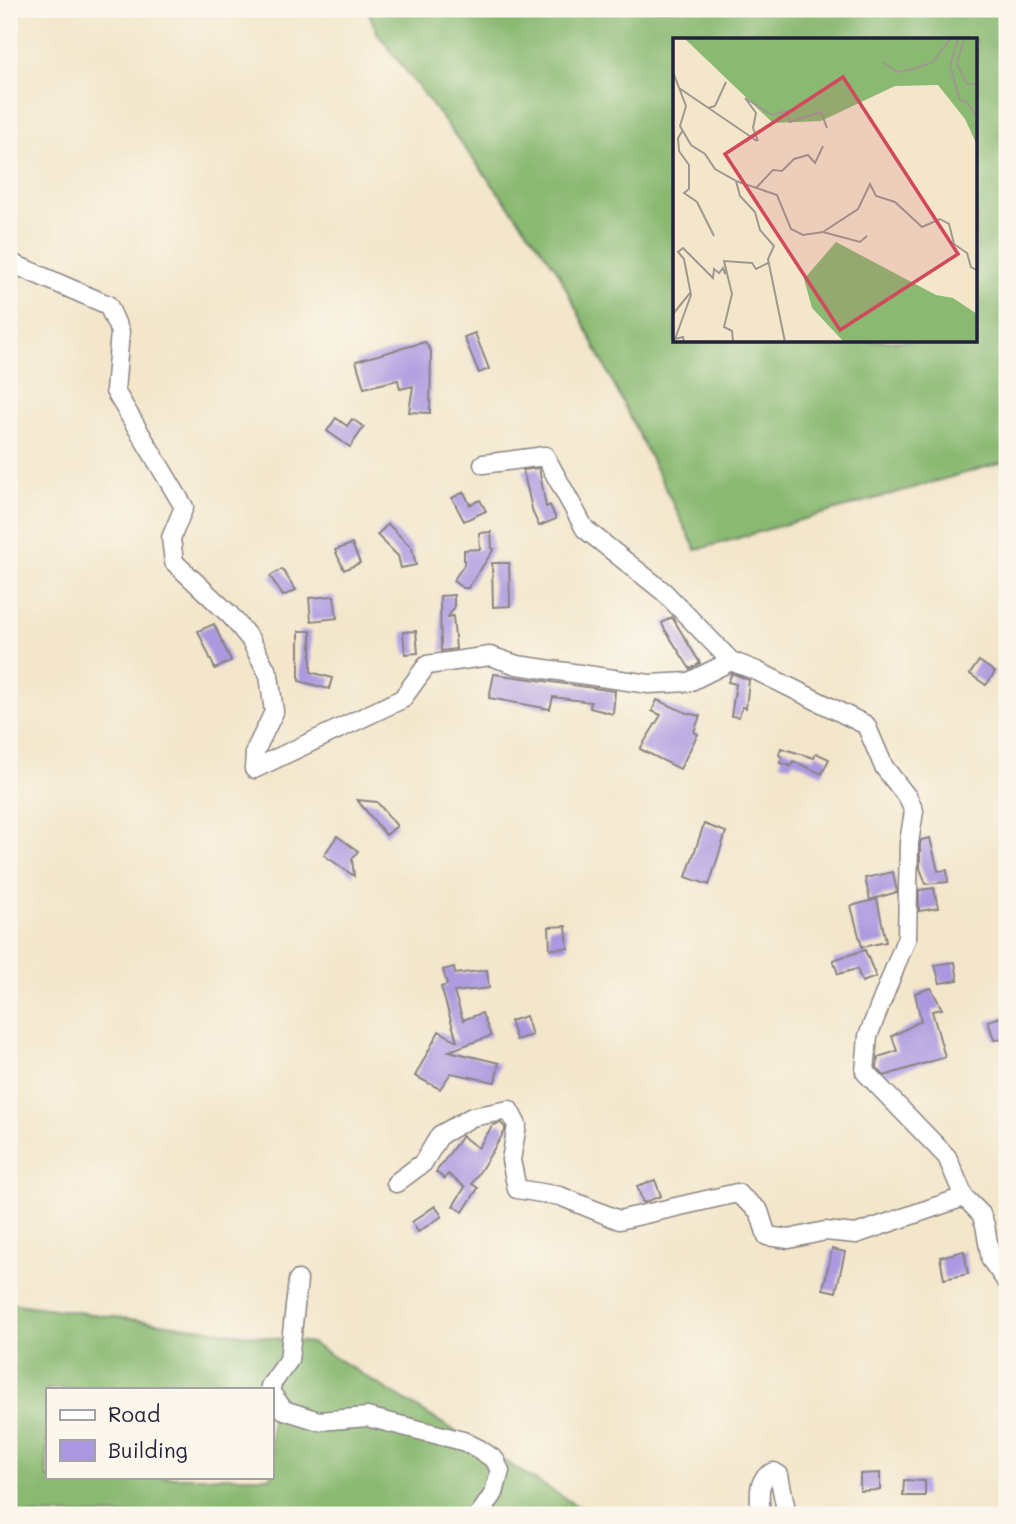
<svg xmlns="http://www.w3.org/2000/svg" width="1016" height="1524" viewBox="0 0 1016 1524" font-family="Mali,sans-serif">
<rect width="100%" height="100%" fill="#fbf7ec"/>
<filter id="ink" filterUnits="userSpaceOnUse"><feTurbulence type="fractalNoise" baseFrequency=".0143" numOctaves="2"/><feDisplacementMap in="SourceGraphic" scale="14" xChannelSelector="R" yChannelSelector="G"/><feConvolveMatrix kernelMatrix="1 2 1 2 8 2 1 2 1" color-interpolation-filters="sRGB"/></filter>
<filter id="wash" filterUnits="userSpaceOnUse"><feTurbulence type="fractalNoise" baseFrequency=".00686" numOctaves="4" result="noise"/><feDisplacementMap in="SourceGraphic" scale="28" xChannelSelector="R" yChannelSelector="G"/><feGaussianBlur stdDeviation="1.57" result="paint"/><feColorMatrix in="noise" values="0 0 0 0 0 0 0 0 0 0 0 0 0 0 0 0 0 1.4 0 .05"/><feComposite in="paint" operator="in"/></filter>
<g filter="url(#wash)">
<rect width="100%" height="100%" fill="#f3e6cb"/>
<path fill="#8ab972" stroke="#566e56" stroke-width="2" fill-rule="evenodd" d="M 367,9 L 1007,9 L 1007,461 L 696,550 L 556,268 L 378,34 ZM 675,40 L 976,40 L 976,341 L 675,341 Z
M 9,1303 L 311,1343 L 592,1515 L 9,1515 ZM 47,1389 L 271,1389 L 271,1477 L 47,1477 Z"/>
<g id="blocks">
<path fill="#ab98e0" d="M 475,333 L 489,369 L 479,373 L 464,337 Z
M 425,342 L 431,351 L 430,413 L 409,412 L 413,386 L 400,389 L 398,380 L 364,388 L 356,361 Z
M 336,418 L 347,426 L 352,419 L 364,427 L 350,447 L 327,431 Z
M 539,468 L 546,507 L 550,505 L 556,519 L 539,526 L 533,513 L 523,470 Z
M 464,492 L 470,505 L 480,500 L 486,511 L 464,521 L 452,498 Z
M 388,524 L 412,548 L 416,565 L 401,568 L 398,556 L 377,535 Z
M 491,532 L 492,549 L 494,549 L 468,588 L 463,588 L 453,581 L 464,565 L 464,550 L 480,549 L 479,533 Z
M 352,544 L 360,563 L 344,570 L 335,550 Z
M 492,563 L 509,563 L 510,606 L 493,607 Z
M 282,569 L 296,590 L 283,596 L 270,576 Z
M 454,595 L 454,608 L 448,617 L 453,616 L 456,649 L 441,651 L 440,596 Z
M 334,596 L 337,618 L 311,621 L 309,598 Z
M 672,617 L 700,663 L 690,669 L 664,628 L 662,623 Z
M 214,624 L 231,661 L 215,669 L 198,631 Z
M 299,631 L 311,631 L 311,672 L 332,678 L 329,689 L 299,681 Z
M 416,631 L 418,653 L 405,654 L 403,632 Z
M 979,661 L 995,672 L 986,685 L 970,674 Z
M 732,673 L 749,680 L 746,708 L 742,707 L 739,717 L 731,716 L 736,684 L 728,682 Z
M 494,674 L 615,691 L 613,714 L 590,708 L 591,702 L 553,697 L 550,709 L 489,698 Z
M 657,700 L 687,713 L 700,716 L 694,732 L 698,734 L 680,769 L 640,749 L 661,715 L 652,711 Z
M 781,748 L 814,758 L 816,753 L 829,759 L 822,774 L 793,761 L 791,766 L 780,763 L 782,757 L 779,755 Z
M 357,800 L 377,802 L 397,826 L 386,835 Z
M 704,824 L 726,832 L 709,885 L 686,877 Z
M 337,836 L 358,851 L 352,859 L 354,876 L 324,855 Z
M 930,838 L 938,871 L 947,870 L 948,882 L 926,884 L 920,868 L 920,844 L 921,840 Z
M 893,872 L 897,892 L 870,900 L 865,878 Z
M 934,888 L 938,908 L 919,911 L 919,890 Z
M 877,899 L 886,942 L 862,947 L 851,906 Z
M 566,926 L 568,948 L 550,949 L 549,927 Z
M 865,950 L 876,977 L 862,982 L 857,969 L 838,974 L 833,960 Z
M 955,962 L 958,980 L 940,983 L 935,965 Z
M 454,967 L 455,974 L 487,970 L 489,988 L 454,992 L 463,1020 L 482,1013 L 491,1036 L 449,1051 L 499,1063 L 495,1082 L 451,1073 L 440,1089 L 415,1076 L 439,1031 L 457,1041 L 441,987 L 447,985 L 443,970 Z
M 931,988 L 942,1009 L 932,1011 L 945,1057 L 884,1076 L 877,1068 L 878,1057 L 897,1051 L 892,1036 L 921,1021 L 915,993 Z
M 1007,1015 L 1007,1039 L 994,1040 L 988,1021 Z
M 526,1016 L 532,1035 L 516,1040 L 510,1021 Z
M 501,1123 L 505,1127 L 505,1131 L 472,1184 L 478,1188 L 463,1212 L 453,1206 L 465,1187 L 448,1174 L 445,1179 L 436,1172 L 462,1136 L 478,1148 L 493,1125 Z
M 655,1180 L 661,1196 L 643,1203 L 637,1186 Z
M 435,1206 L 442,1216 L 418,1232 L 412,1222 Z
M 832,1249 L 845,1252 L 836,1292 L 823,1289 Z
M 964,1251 L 968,1274 L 944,1279 L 940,1257 Z
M 880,1473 L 880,1490 L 860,1491 L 860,1474 Z
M 904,1480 L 925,1481 L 925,1496 L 903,1496 Z"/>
</g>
</g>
<g filter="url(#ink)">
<use href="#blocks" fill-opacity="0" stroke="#8a8483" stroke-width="2"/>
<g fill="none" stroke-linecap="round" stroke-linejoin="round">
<defs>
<path id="minor" d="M 9,262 L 108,305 L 120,332 L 115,391 L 184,507 L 171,538 L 174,562 L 230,615 L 250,639 L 269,675 L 274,712 L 255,751 L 254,769 L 402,699 L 427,665 L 490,656 L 517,665 L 649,684 L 689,682 L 731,661
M 483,464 L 545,456 L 585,529 L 664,592 L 731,661 L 757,671 L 866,725 L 884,767 L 908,798 L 914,811 L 909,843 L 907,937 L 868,1036 L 865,1072 L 947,1157 L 964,1197 L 981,1214 L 985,1225 L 991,1260 L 1007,1282
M 396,1183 L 423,1163 L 440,1135 L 472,1117 L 509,1110 L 517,1125 L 511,1160 L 517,1189 L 560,1196 L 619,1220 L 737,1193 L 759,1211 L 767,1236 L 789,1239 L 825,1231 L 856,1234 L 964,1197
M 271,1389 L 270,1386 L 289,1360 L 298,1280
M 271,1393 L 284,1410 L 319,1421 L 367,1417 L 463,1441 L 479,1449 L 495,1460 L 500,1471 L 494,1493 L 479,1515
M 761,1515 C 760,1498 755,1479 774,1472 L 779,1475 L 787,1515"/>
</defs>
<use href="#minor" stroke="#8a8483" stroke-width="21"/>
<use href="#minor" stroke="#fff" stroke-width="18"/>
</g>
</g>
<g transform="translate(673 38)">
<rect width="304" height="304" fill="#f3e6cb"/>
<path d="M 12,1 L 304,1 L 304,107 L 292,81 L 265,47 L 222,48 L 148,83 L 100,85 ZM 163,204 L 263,257 L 280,260 L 304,276 L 304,304 L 171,304 L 139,270 L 131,241 Z" fill="#8ab972"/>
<path fill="none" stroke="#9f9891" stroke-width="2" d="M 285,1 L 277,28 L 287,62 L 294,64 L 305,80M 291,1 L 284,26 L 294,46 L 305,46M 210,24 L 224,34 L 243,30 L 260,24 L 277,1M 0,34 L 13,68 L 7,88 L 18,107 L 32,116 L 42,131 L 63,143 L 67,158 L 82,174 L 87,192 L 101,208 L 95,221 L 112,304M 6,50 L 84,103M 72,60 L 99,77 L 113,73 L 117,84 L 148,74 L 154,90M 72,60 L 83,75 L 80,90 L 85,103M 35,70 L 42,68 L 53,44M 10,92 L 5,100 L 6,113 L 16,127 L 16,151 L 11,155 L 24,164 L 41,198M 63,143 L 104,157 L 118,191 L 130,197 L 150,194 L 187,204 L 194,198M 83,150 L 100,132 L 109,133 L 121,121 L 135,117 L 142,125 L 150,108M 150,194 L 185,171 L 197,146 L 203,158 L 222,164 L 249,189 L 267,181 L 276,186 L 281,206 L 294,215 L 298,229 L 305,233M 0,276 L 17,255M 11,304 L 10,299 L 2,301 L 18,257 L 11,221 L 5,214 L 10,210 L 40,240 L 41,231 L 46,235 L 50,230 L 52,236 L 53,229M 60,304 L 59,293 L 51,289 L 59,256 L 51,223 L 79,225 L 83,231 L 95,225"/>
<path fill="#d1495b" fill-opacity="0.15" stroke="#d1495b" stroke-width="3.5" d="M 170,39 L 285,216 L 167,292 L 52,116 Z"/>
<rect width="304" height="304" fill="none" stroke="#22223b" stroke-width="3.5"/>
</g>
<rect width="1016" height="1524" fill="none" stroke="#fbf7ec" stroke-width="35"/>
<rect x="46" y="1388" width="228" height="91" fill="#fbf7ec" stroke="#a4a2a5" stroke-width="2"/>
<rect x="60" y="1410" width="35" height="10" fill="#ffffff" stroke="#a4a2a5" stroke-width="2"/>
<text x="108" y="1422" font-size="21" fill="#22223b">Road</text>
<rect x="60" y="1440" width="35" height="21" fill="#ab98e0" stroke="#a4a2a5" stroke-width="2"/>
<text x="108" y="1458" font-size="21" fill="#22223b">Building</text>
</svg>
